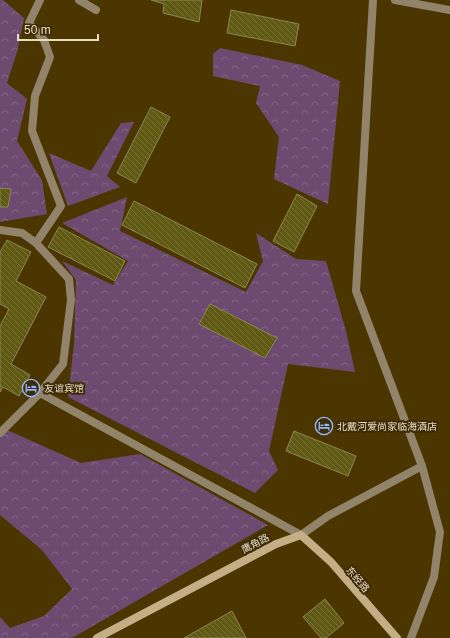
<svg xmlns="http://www.w3.org/2000/svg" width="450" height="638" viewBox="0 0 450 638" font-family="Helvetica,'Noto Sans SC',sans-serif">
<defs>
<pattern id="forest-crowns" width="20" height="18" patternUnits="userSpaceOnUse"><rect width="20" height="18" fill="#6d4b71"/><path d="M2 6a3 3 0 1 1 6 0M12 15a3 3 0 1 1 6 0" fill="none" stroke="#826484"/></pattern>
<pattern id="building-back-hatch" width="6" height="6" patternUnits="userSpaceOnUse"><rect width="6" height="6" fill="#605914"/><path d="M-1 5l2 2M0 0l6 6M5-1l2 2" fill="none" stroke="#777035"/></pattern>
</defs>
<rect width="100%" height="100%" fill="#4b3601"/>
<path fill="url(#forest-crowns)" d="M 0,0 L 3,0 L 24,18 L 17,52 L 7,83 L 27,99 L 17,141 L 42,180 L 47,214 L 0,222 Z
M 220,48 L 302,65 L 340,81 L 328,204 L 274,179 L 279,137 L 256,103 L 260,86 L 213,76 L 213,54 Z
M 134,122 L 107,176 L 120,187 L 68,206 L 49,153 L 91,171 L 121,123 Z
M 127,197 L 120,231 L 246,292 L 263,261 L 256,233 L 296,259 L 326,261 L 346,331 L 355,372 L 288,364 L 269,451 L 278,470 L 255,493 L 68,397 L 74,343 L 76,280 L 62,261 L 113,285 L 128,261 L 62,223 Z
M 7,430 L 81,463 L 140,454 L 268,525 L 72,638 L 0,638 L 0,617 L 10,628 L 44,616 L 72,589 L 42,550 L 0,515 L 0,437 Z"/>
<path fill="url(#building-back-hatch)" stroke="#8b8754" d="M 151,0 L 202,0 L 199,22 L 163,13 L 164,4 Z
M 231,10 L 299,24 L 295,46 L 227,33 Z
M 151,107 L 170,117 L 136,183 L 117,173 Z
M 0,188 L 11,189 L 8,207 L 0,207 Z
M 297,194 L 317,206 L 294,252 L 273,241 Z
M 134,201 L 257,264 L 245,288 L 122,225 Z
M 59,227 L 125,261 L 115,281 L 48,247 Z
M 7,240 L 31,252 L 16,281 L 46,297 L 11,364 L 30,375 L 19,396 L 3,387 L 0,392 L 0,326 L 9,309 L 0,304 L 0,252 Z
M 210,304 L 277,338 L 265,358 L 199,324 Z
M 294,431 L 356,456 L 348,476 L 286,451 Z
M 325,599 L 344,623 L 326,638 L 321,638 L 303,617 Z
M 232,611 L 246,638 L 184,638 Z"/>
<g fill="none" stroke-linecap="round" stroke-linejoin="round">
<path stroke="#91846b" stroke-width="8" d="M 79,0 L 96,10
M 395,0 L 450,10
M 0,230 L 22,233 L 36,243 L 69,279 L 71,300 L 63,364 L 40,393 L 0,433
M 36,243 L 61,206 L 32,131 L 35,96 L 50,57 L 44,40 L 29,23 L 40,0
M 40,393 L 301,535"/>
<path stroke="#91846b" stroke-width="8" d="M 373,0 L 356,291 L 422,466 L 440,532 L 434,577 L 411,638
M 301,535 L 328,516 L 422,466"/>
<path stroke="#c3ae86" stroke-width="8" d="M 97,638 L 276,544 L 301,535 L 331,562 L 397,638"/>
</g>
<defs>
<symbol id="hotel-ring" viewBox="-11 -11 22 22"><circle r="9.5" fill="#3d2c07" stroke="#94b7fd" stroke-width="1.5"/><path d="M-6-4.5h1.5V1H6V5H4.5V3h-9V5H-6ZM-4 0a1.8 1.8 0 1 1 3.6 0ZM.5 0V-2.5h3Q6-2.5 6 0Z" fill="#94b7fd"/></symbol>
</defs>
<g fill-rule="evenodd">
<use href="#hotel-ring" x="21" y="378" width="20" height="20"/>
<use href="#hotel-ring" x="314" y="416" width="20" height="20"/>
</g>
<g text-anchor="middle" stroke-width="4" stroke-linejoin="round" paint-order="stroke">
<g font-size="10" fill="#e8dbc3" stroke="#3d2c07" text-anchor="start">
<text x="44" y="392">友谊宾馆</text>
<text x="337" y="430">北戴河爱尚家临海酒店</text>
</g>
<g font-size="10" fill="#e8dbc3" stroke="#3d2c07">
<text transform="translate(255 543) rotate(-28)" y="4">鹰角路</text>
<text transform="translate(358 579) rotate(49)" y="4">东经路</text>
</g>
</g>
<path d="M18 34v6h80v-6" fill="none" stroke="#e8dbc3" stroke-width="2"/>
<text x="24" y="34" font-size="12" fill="#e8dbc3" stroke="#3d2c07" stroke-width="3" paint-order="stroke">50 m</text>
</svg>
